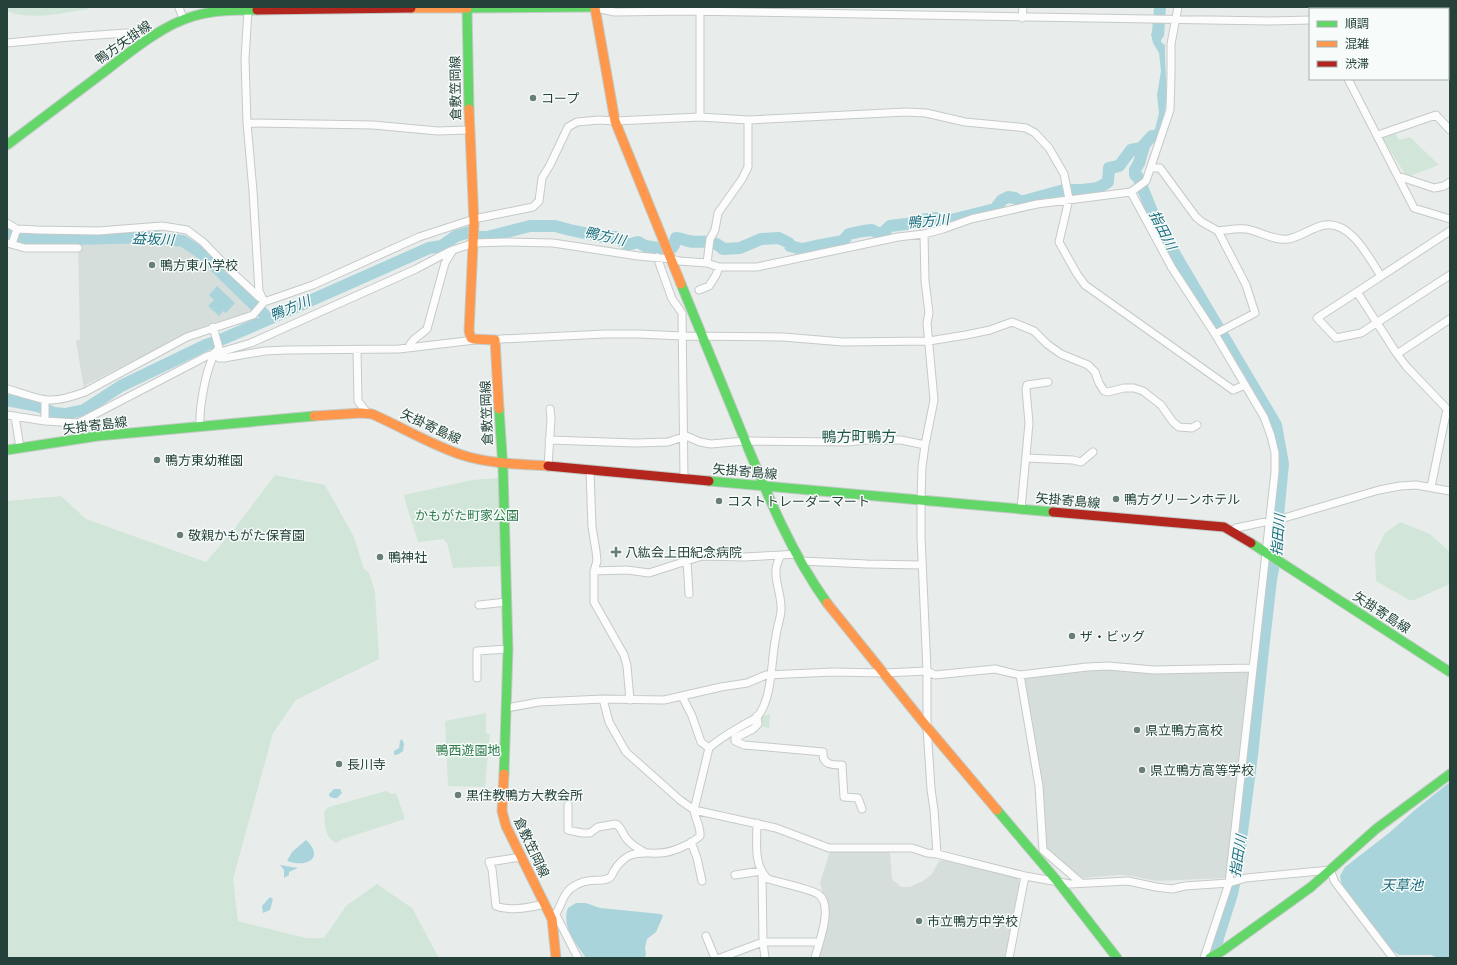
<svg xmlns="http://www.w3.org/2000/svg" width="1457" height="965" viewBox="0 0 1457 965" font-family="Cabin,'Noto Sans JP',sans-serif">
<rect width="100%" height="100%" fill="#e8edeb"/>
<path fill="#d6dedb" d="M 172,238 L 179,238 L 206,260 L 252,309 L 250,312 L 211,324 L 188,333 L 86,385 L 84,389 L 76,341 L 80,339 L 78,243 Z
M 1098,669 L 1250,671 L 1227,878 L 1156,881 L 1132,876 L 1118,875 L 1083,878 L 1046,851 L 1023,681 L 1026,677 Z
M 889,849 L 890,852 L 892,879 L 901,887 L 910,887 L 923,881 L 932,874 L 939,861 L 945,860 L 1015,876 L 1018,879 L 1020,883 L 1019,890 L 1006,958 L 819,958 L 823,943 L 825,899 L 820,883 L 830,851 Z"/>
<path fill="#d1e6d8" d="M 7,7 L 93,7 L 84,10 C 59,13 31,21 7,11 Z
M 1394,131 L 1399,140 L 1410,137 L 1439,165 L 1407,177 L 1382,138 Z
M 275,475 L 325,485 L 354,537 L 364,569 L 369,573 L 375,592 L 379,659 L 296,700 L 273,733 L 233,879 L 238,921 L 306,938 L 324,938 L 346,906 L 377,884 L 412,908 L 439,958 L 7,958 L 7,501 L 61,496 L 86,519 L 206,562 L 235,528 Z
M 498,478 L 503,566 L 453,568 L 447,543 L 443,539 L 418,542 C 414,526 407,511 404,495 L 472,480 Z
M 1400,522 L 1430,534 L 1450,552 L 1450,584 L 1414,600 L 1409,600 L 1376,581 L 1375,553 L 1385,533 Z
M 486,713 L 486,733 L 490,734 L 485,787 L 448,786 L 445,721 Z
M 770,714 L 769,728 L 763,727 L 761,716 Z
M 386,791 L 392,794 L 396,793 L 405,819 L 343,839 L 336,843 C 324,837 325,823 324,811 L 329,807 Z"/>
<path fill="#a9d4db" d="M 1154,7 L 1166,7 L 1164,36 L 1161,40 L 1161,42 L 1165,45 C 1164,74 1172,104 1158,132 C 1155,138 1149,144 1145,149 L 1140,146 L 1145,142 L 1148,136 L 1155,129 L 1159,113 L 1157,95 L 1161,71 L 1159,53 L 1153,43 L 1151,34 L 1152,32 Z
M 217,286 L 235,303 L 226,313 L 223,311 L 219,316 L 208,306 L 214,300 L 209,295 Z
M 402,739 L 404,744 L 403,751 L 399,754 L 394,755 L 394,751 L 399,748 L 400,741 Z
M 1450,782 L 1450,958 L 1438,958 L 1431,955 L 1399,955 L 1390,949 L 1342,885 L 1340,876 L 1345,867 L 1389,833 L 1416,809 Z
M 334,789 L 340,789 L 342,793 L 337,798 L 333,798 L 329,796 L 329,794 Z
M 306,840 C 326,859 305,868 287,861 L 292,852 Z
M 280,865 L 298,868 L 289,872 L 289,875 L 284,878 L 284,870 Z
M 270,897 L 273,899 L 270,910 L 263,913 L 262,906 Z
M 576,903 L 586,903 L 600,908 L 661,914 L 663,916 L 656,932 L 647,939 L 645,948 L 646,955 L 644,958 L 586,958 C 576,943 561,927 568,908 Z"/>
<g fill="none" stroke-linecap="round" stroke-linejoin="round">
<path stroke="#a9d4db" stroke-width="12" d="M 1144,146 L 1139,163 L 1135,170 L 1135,175 L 1138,177 L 1155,219 L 1180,263 L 1276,425 L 1283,464 L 1277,526 L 1277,548 L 1271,580 L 1263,650 L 1252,755 L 1237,870 L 1232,894 L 1218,938 L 1215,958
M 7,233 L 18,238 L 30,240 L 155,237 L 183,241 L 201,253 L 269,319
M 7,400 L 38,406 L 54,413 L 65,414 L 84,410 L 121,386 L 206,345 L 218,341 L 269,319 L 429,248 L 442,246 L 456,236 L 470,232 L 476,237 L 487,237 L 530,226 L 555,226 L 570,230 L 603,237 L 616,237 L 626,244 L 631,244 L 638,242 L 645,246 L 658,248 L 672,248 L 674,245 L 676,238 C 681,238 683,240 688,241 C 702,244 711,237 723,249 L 740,248 L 761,239 L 779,238 L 789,243 L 790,246 L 802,249 L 816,246 L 843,241 L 849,234 L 863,231 L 872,230 L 878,233 L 883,233 L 890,226 L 914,223 L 921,220 L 936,218 L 940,221 L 947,221 L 995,209 L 1002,200 L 1008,197 L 1015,198 L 1019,201 L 1024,201 L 1064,190 L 1082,190 L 1098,188 L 1108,182 L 1109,168 L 1119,166 L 1131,150 L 1141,148 L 1152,136"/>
<defs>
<path id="street" d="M 180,7 L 179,8 L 184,20
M 1332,7 L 1333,9
M 595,8 L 615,12 L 685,11 L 1269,21 L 1310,20
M 1372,9 L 1379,7
M 248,10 L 245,59 L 247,123 L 253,191 L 259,291 L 264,302
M 700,11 L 700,117
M 1022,18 L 1023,7
M 7,43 L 70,37 L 126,33 L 156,34
M 1348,79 L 1414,208 L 1450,219
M 247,123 L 373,125 L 438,131 L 469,130
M 1378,135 L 1436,115 L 1450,130
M 1151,168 L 1160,168 L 1196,217 L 1202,222 L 1218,231 L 1246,285 L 1255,313 L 1215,334
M 1398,176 L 1434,188 L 1444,186 L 1450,182
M 1131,192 L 1172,268 L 1215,334 L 1264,417 L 1271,436 L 1275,453 L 1275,472 L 1229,883 L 1204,958
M 7,223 L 17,229 L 38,230 L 98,231 L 162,226 L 187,230 L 203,242 L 232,272 L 260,298
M 1218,231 C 1228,230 1237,228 1246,229 C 1260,231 1273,241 1288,239 C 1301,237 1312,227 1325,225 C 1351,221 1369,258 1381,276
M 924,234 L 925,281 L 929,313 L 927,323 L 934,400 L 925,445 L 922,467 L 921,500 L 921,536 L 927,671 L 927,727 L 931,789 L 934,810 L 937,854
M 7,243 L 25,248 L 78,248
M 12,244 L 17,229
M 657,257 L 672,299 L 682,313 L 684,479
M 707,263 L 710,239 L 715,230 L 718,213 L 742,179 L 748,167 L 748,120
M 699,290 L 709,286 L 716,275 L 719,267
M 1357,292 L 1317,318 L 1336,338 L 1361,333 L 1450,275
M 495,340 L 501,339 L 605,334 L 639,334 L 682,336 L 783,337 L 843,342 L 929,341 L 966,335 L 990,330 L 1012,322 L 1034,331 L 1047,344 L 1061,354 L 1088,365 L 1095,372 L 1099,383 L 1104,391 L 1108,392 L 1124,388 L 1134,388 L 1143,391 L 1161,405 L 1173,422 L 1179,427 L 1192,428 L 1197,425
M 409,347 C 411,339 421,335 427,329 L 445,263 L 453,250
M 357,350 L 358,401 L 368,414
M 214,353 L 219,358 L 224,358 L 265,351 L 287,350 L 399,349 L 475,340
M 1397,354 L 1450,319
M 7,389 C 18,392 37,399 48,400 C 60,401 74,396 85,392 L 187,337 L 253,315 L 264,302 L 313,285 L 419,237 L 474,219 L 533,207 L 539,201 L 542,178 L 550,165 L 568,127 L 577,122 L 599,120 L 615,121 L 700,117 L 748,120 L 906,112 L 926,113 L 965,122 L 1018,127 L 1026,128 L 1035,133 L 1049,148 L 1064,174 L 1069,199 L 1059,242 L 1077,274 L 1085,285 L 1233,390 L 1245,385
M 7,415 L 45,421 L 78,423 L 207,356 L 251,343 L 416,269 L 450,251 L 474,243 L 506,242 L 553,243 L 638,256 L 671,259 L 679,261 L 707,263 L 719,267 L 757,267 L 898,237 L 924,234 L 943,229 L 971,219 L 1037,204 L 1131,192 L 1146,181 L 1170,110 L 1171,76 L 1171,44 L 1178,7
M 15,416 L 20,448
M 45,421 L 45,402 L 46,400
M 200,427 C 199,408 206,362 219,348 L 213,327
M 77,439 L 78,423
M 549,440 L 636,443 L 668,442 L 686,436 L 700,442 L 711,444 L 745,441 L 848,442 L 867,440 L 901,440 L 925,445
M 1026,458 L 1073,460 L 1081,462 L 1093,452
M 548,467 L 551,418 L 550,409
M 590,471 L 592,527 L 596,551 L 597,561 L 594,571 L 594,602 L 624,655 L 627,666 L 630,700
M 1431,487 L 1447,409 L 1406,366 L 1397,354 L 1357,292 L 1450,231
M 1021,509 L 1029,423 L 1026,389 L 1027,385 L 1048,382
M 1233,531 L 1236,528 L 1284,518 L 1379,490 L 1400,486 L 1416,485 L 1450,491
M 687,560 L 689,594
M 801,561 L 867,564 L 922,565
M 594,571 L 627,570 L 649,573 L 702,556 L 744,557 L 781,555
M 479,605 L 507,602
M 1020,675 L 1039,786 L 1043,850 L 1081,883
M 477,678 L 477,651 L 508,649
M 682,696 L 692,716 L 701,742 L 709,748
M 603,699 L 609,722 L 626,752 L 680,800 L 694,810 L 776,828 L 829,848 L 912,848 L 927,853 L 937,854 L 1025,876 L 1070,884 L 1128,881 L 1156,887 L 1172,889 L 1185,886 L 1229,883 L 1246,878 L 1330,870 L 1335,882 L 1393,958
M 507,708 L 539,702 L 603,699 L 664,700 L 721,687 L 747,683 L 766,675 L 833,672 L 884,673 L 927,671 L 935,675 L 995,669 L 1020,675 L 1087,667 L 1108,666 L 1154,670 L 1253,668
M 757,716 L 758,724 L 753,729 L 735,738 L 735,741 L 744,745 L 823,752 C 822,765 832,765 842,765 L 844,797 L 858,798 L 862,809
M 568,805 L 568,830 L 582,833 L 590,833 L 598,827 L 616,824 C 622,828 622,833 626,838 C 630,844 637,848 644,852
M 757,823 C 757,842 753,865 768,879 C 778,882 810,889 818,894 C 834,905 819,942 815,958
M 691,842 L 697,858 L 702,881
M 521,857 L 489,862 L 492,869 L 496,906 C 511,912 530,907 545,904
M 762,874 L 763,942 L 765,958
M 735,875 L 761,871
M 556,915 L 578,958
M 552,919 C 562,910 560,893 576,885 C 580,883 584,881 588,881 C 594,879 603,882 609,878 C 612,877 612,874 614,871 C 617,865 625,857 631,855 C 641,851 649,854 659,853 C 672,853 691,844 700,836 C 701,827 695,819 694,810 L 709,748 C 720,738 733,731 745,724 C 749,722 755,719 758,716 C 773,697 771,658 776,636 C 777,625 782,616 781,606 C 780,586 770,574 781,555 L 797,554
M 706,936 L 715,958
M 720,958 L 763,942 L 819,942
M 1009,958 L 1025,876"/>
<path id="fast" d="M 469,109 L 467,8 L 595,7
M 7,145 C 39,121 72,96 104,72 C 130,52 162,25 194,16 C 214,10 236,10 257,10
M 681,284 C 702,335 723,386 744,438 C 767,494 791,553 827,603
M 499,409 L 503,469 L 508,649 L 504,774
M 7,450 L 98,436 L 314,416
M 709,481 L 1053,512
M 1251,543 L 1450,672
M 997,810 L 1058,882 L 1117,958
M 1210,958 L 1222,951 L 1311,887 L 1376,829 L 1450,774"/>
<path id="slow" d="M 411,8 L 467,8
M 595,8 L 615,121 L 681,284
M 469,109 L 474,223 L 469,331 L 471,338 L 474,339 L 495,340 L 499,409
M 314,416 L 361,413 L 372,414 C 402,427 431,445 462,455 C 490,464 520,464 548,466
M 827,603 L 927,727 L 997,810
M 504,774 L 502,811 L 506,826 L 552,919 L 556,958"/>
<path id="jam" d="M 257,10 L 411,8
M 548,466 L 709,481
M 1053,512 L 1224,527 L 1251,543"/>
</defs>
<use href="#street" stroke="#c5cac8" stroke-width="9"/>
<use href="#fast" stroke="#c3cbc8" stroke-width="11"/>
<use href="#slow" stroke="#c3cbc8" stroke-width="11"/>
<use href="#jam" stroke="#c3cbc8" stroke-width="11"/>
<use href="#street" stroke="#fcfcfc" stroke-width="7"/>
<use href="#fast" stroke="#63d668" stroke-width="9"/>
<use href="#slow" stroke="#ff974d" stroke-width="9"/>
<use href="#jam" stroke="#b3261e" stroke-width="9"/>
</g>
<g fill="#697e78" stroke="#f7fbf9" stroke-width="1.5">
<circle cx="533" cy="98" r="4"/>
<circle cx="152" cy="265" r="4"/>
<circle cx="157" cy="460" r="4"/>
<circle cx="1116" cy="499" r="4"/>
<circle cx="719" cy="501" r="4"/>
<circle cx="180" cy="535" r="4"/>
<path d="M614 546h4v4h4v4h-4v4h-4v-4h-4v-4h4z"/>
<circle cx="380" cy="557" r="4"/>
<circle cx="1072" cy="636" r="4"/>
<circle cx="1137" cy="730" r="4"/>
<circle cx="339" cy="764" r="4"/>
<circle cx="1142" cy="770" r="4"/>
<circle cx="458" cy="795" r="4"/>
<circle cx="919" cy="921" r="4"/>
</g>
<g text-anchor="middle" stroke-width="3" stroke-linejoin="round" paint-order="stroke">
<g font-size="13" fill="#24423a" stroke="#f7fbf9">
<text transform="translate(123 42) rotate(-35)" y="5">鴨方矢掛線</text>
<text transform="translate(455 88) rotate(-91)" y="5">倉敷笠岡線</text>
<text transform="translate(486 413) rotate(-92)" y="5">倉敷笠岡線</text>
<text transform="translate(95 425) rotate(-7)" y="5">矢掛寄島線</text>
<text transform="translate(431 426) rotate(25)" y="5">矢掛寄島線</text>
<text transform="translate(745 471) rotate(5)" y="5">矢掛寄島線</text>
<text transform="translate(1068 500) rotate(5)" y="5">矢掛寄島線</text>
<text transform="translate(1382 612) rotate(33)" y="5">矢掛寄島線</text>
<text transform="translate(532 847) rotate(65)" y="5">倉敷笠岡線</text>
</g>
<g font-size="13" fill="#24423a" stroke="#f7fbf9" text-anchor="start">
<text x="541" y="103">コープ</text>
<text x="160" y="270">鴨方東小学校</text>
<text x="165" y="465">鴨方東幼稚園</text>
<text x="1124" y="504">鴨方グリーンホテル</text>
<text x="727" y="506">コストトレーダーマート</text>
<text x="188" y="540">敬親かもがた保育園</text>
<text x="625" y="557">八紘会上田紀念病院</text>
<text x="388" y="562">鴨神社</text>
<text x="1080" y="641">ザ・ビッグ</text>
<text x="1145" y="735">県立鴨方高校</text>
<text x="347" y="769">長川寺</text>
<text x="1150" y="775">県立鴨方高等学校</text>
<text x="466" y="800">黒住教鴨方大教会所</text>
<text x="927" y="926">市立鴨方中学校</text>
</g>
<g font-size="13" fill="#2d7a4b" stroke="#f7fbf9">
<text x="467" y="520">かもがた町家公園</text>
<text x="468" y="755">鴨西遊園地</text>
</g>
<g font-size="14" font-style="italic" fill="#1c6f80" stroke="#f7fbf9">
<text transform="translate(928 221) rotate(-5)" y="5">鴨方川</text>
<text transform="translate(1163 230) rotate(63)" y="5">指田川</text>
<text transform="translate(605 236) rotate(13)" y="5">鴨方川</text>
<text transform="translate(153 239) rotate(3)" y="5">益坂川</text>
<text transform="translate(290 308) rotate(-23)" y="5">鴨方川</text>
<text transform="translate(1278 535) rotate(-85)" y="5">指田川</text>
<text transform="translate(1238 856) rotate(-81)" y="5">指田川</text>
<text x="1402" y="890">天草池</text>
</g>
<g font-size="15" fill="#1f5548" stroke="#f7fbf9">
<text x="859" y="442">鴨方町鴨方</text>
</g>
</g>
<rect width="1457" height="965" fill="none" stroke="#24423a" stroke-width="16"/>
<rect x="1309" y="8" width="140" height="72" fill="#f7fbf9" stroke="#a3b1ad"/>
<rect x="1317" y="21" width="20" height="6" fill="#63d668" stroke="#a3b1ad"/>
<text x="1345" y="28" font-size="12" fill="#24423a">順調</text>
<rect x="1317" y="41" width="20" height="6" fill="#ff974d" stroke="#a3b1ad"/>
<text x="1345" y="48" font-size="12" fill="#24423a">混雑</text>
<rect x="1317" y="61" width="20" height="6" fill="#b3261e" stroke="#a3b1ad"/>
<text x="1345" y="68" font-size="12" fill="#24423a">渋滞</text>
</svg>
